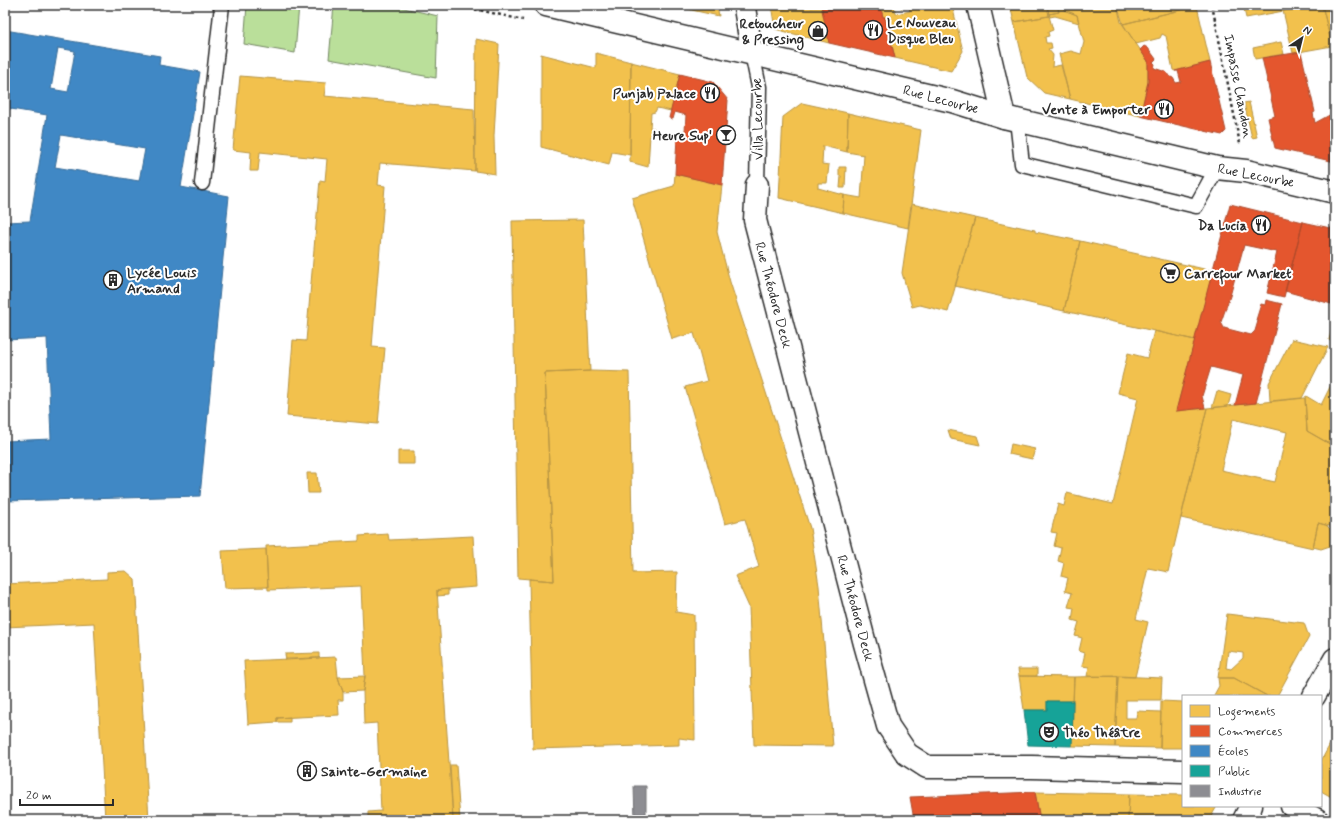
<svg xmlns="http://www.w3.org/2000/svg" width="1340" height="825" viewBox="0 0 1340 825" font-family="Mynerve,sans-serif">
<rect width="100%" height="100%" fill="#fff"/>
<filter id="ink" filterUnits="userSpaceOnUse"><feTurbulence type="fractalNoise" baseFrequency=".025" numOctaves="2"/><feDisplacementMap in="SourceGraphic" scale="8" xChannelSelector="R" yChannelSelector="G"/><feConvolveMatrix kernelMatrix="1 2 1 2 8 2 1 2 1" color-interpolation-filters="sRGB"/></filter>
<g filter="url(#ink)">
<path fill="#badf9a" stroke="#728562" d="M 247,5 L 299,5 L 295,53 L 244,44 Z
M 334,5 L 391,5 L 438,16 L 436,78 L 329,59 Z"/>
<path fill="#f2c14e" stroke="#b69444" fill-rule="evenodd" d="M 672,5 L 717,5 L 719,16 L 696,11 Z
M 771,5 L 811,5 L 811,8 L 822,7 L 829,43 L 775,29 Z
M 880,5 L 952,5 L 963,51 L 951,71 L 895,58 L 885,17 L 883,17 ZM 900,5 L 901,8 L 909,6 L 910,11 L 896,14 L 894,7 Z
M 1010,5 L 1047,5 L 1049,16 L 1014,22 Z
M 1047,5 L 1057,5 L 1059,12 L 1049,14 Z
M 1057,5 L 1063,5 L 1064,10 L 1077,15 L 1079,23 L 1055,16 L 1050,17 L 1049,14 L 1059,12 Z
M 1063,5 L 1117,5 L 1121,22 L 1148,61 L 1148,82 L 1140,116 L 1070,99 L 1059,54 L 1071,51 L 1081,54 L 1084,42 L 1077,15 L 1064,10 Z
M 1117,5 L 1197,5 L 1197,6 L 1123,24 Z
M 1243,5 L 1316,5 L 1246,18 Z
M 1316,5 L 1322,5 L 1332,46 L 1293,53 L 1283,11 Z
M 1322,5 L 1335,5 L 1335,60 L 1332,46 Z
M 1197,6 L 1210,62 L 1175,71 L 1173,70 L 1166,36 L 1162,34 L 1160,38 L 1136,44 L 1123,24 Z
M 1049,16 L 1053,30 L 1048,32 L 1049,36 L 1045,37 L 1046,43 L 1051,43 L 1052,48 L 1048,49 L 1053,55 L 1052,67 L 1061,65 L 1070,99 L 1044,93 L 1027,77 L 1014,22 Z
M 476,39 L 499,44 L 494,136 L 495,174 L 475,171 Z
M 1281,42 L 1284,54 L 1255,59 L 1253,48 Z
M 596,53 L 631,62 L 630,155 L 612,152 L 609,165 L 541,147 L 541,54 L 596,68 Z
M 631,62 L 680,74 L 671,111 L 657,108 L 655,112 L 651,113 L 650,128 L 654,128 L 653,135 L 650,135 L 648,167 L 630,162 Z
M 240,76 L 326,83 L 324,96 L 474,109 L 475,171 L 380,163 L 378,185 L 385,186 L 372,347 L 385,348 L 378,424 L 287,416 L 293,340 L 306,341 L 320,180 L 325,181 L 327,159 L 260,152 L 258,171 L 250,171 L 251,152 L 233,150 Z
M 1249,102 L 1257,137 L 1252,138 L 1244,103 Z
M 802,103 L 848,113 L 847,152 L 823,146 L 822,164 L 829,165 L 827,183 L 818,183 L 818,188 L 844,195 L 843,213 L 779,198 L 783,117 Z
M 848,113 L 921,130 L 908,228 L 843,213 L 844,195 L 861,198 L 864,155 L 847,152 Z
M 839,167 L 846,167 L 845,188 L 840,188 L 841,176 L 839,176 Z
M 675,174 L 722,185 L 717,232 L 730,282 L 810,528 L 819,586 L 833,746 L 754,745 L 749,607 L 735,576 L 759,567 L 745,519 L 725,524 L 685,387 L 707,381 L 694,333 L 672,339 L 632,198 L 674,186 Z
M 912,204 L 975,218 L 948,312 L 920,305 L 912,307 L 902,273 Z
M 975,218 L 1016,227 L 1016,226 L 1035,230 L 1035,232 L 1080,241 L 1064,311 L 955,286 Z
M 583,220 L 590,371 L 545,373 L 554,581 L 518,578 L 512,221 Z
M 1080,241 L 1213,271 L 1195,340 L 1064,311 Z
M 1335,316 L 1335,344 L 1329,340 Z
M 1154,331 L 1195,340 L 1176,411 L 1207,408 L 1168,572 L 1148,568 L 1136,619 L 1148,622 L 1135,677 L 1087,676 L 1089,667 L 1082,666 L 1085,653 L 1079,651 L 1082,638 L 1075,636 L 1079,622 L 1072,620 L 1074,608 L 1068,607 L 1072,593 L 1065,591 L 1068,578 L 1061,576 L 1064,563 L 1058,561 L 1061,548 L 1054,546 L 1057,533 L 1051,532 L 1058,504 L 1064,506 L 1067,493 L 1113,504 L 1138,398 L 1118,393 L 1128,353 L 1147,358 Z
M 1292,339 L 1328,347 L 1302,398 L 1270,401 L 1269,383 Z
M 590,371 L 629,372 L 633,573 L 677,572 L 676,612 L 694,615 L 695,740 L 679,738 L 679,745 L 533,749 L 529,579 L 554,581 L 545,373 Z
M 1333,381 L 1335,382 L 1335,447 L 1307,431 L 1305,398 L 1306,396 L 1321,405 Z
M 1217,391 L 1231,395 L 1228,406 L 1212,408 Z
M 1305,398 L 1307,431 L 1335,447 L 1335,520 L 1333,527 L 1318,523 L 1313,548 L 1181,518 L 1207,408 ZM 1233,419 L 1287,432 L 1275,482 L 1221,470 Z
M 948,430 L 977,436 L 980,445 L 951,439 Z
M 1011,444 L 1035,449 L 1032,459 L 1009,454 Z
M 398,451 L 414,451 L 414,464 L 398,464 Z
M 307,473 L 317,473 L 319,493 L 308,493 Z
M 1318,523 L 1326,525 L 1331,530 L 1331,532 L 1335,534 L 1335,542 L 1330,546 L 1321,549 L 1313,547 Z
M 388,534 L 389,540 L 473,536 L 476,587 L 437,590 L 453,820 L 368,820 L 368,812 L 381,811 L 377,723 L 364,724 L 363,691 L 365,676 L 361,586 L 268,590 L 266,546 L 359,541 L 359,536 Z
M 266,549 L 268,587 L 225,588 L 222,551 Z
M 126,571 L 135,579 L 149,820 L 105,820 L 94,623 L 5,627 L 5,584 L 107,579 L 107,572 Z
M 448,589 L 448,595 L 437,596 L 437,590 Z
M 1227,614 L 1304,623 L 1309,637 L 1277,696 L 1267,696 L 1234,678 L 1218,678 ZM 1228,651 L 1243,653 L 1243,658 L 1231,669 L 1226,668 Z
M 319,653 L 319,658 L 286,660 L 285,654 Z
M 336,657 L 338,677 L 343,692 L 343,700 L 338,700 L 339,715 L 277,718 L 277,722 L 248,724 L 244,661 Z
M 1018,669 L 1037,669 L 1037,676 L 1019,676 Z
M 365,676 L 363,691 L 343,692 L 338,677 Z
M 1019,676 L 1074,677 L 1073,701 L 1047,701 L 1047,710 L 1024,710 Z
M 1118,676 L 1115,747 L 1072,746 L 1074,677 Z
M 1118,676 L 1162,678 L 1161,700 L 1126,700 L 1126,718 L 1136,718 L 1137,711 L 1161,712 L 1160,748 L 1115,747 Z
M 1218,678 L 1234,678 L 1267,696 L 1216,696 L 1214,695 L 1219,686 Z
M 1161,701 L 1183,702 L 1183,748 L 1160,748 Z
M 290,717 L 290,722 L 277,722 L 277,718 Z
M 1335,735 L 1335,799 L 1321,791 L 1321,761 Z
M 450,765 L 456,765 L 460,820 L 453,820 Z
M 312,766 L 313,774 L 303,776 L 302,767 Z
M 1035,792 L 1129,794 L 1128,820 L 1040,820 Z
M 1129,794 L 1183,795 L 1183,806 L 1215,806 L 1216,808 L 1209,820 L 1128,820 Z"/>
<path fill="#e4572e" stroke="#ac4a2d" d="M 821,5 L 833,5 L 834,9 L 850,5 L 880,5 L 883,17 L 885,17 L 895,58 L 829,43 Z
M 1144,46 L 1148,48 L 1156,59 L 1153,62 L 1155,64 L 1154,68 L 1166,72 L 1169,76 L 1173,78 L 1176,83 L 1181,82 L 1178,71 L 1175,71 L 1210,62 L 1226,131 L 1222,135 L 1140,116 L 1148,82 L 1148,61 L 1140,50 Z
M 1301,52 L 1315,112 L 1313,113 L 1315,123 L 1335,112 L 1335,162 L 1275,148 L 1268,118 L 1275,116 L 1262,58 Z
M 680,74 L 713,82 L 728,100 L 722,185 L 675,174 L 677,137 L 685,131 L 686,115 L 675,112 L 673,119 L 669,118 Z
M 1230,204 L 1303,222 L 1284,297 L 1267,293 L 1277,252 L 1244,245 L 1230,296 L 1221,322 L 1224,328 L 1251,335 L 1255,331 L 1258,321 L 1256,320 L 1261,304 L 1265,305 L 1266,300 L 1282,304 L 1256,403 L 1235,405 L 1243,375 L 1211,367 L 1202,396 L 1205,408 L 1176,411 Z
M 1303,222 L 1335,229 L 1335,305 L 1285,291 Z
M 1035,792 L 1040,820 L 914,820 L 910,797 Z"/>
<path fill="#3f88c5" stroke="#396c97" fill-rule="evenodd" d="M 5,30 L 160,56 L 159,65 L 200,72 L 181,187 L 229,196 L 200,496 L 5,501 L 5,441 L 51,439 L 47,338 L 5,340 L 5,222 L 30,221 L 47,115 L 5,108 ZM 58,48 L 75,51 L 68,92 L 51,89 ZM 61,135 L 145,149 L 139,181 L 55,167 Z"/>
<path fill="#17a398" stroke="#1d7f77" d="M 1047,701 L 1073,701 L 1072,746 L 1028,745 L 1024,710 L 1047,710 Z"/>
<path fill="#8d8d92" stroke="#707073" d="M 634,786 L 646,786 L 646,820 L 635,820 Z"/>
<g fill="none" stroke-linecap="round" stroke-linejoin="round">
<defs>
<path id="service" d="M 752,53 L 759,87 L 757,185
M 1017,120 L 1022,164 L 1196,206 L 1217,168
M 202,183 L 222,5"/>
<path id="pedestrian" d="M 744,5 L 752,53"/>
<path id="minor" d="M 978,5 L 1004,117
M 757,185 L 755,220 L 865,644 L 888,726 L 907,754 L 927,767 L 1032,767 L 1183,771
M 1292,806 L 1317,820"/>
<path id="tertiary" d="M 1314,696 L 1335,659
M 1244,820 L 1251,806"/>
<path id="secondary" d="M 546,5 L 952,101 L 1004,117 L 1217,168 L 1246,171 L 1335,192"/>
</defs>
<use href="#service" stroke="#2b2b2b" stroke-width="17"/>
<use href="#pedestrian" stroke="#2b2b2b" stroke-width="24"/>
<use href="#minor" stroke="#2b2b2b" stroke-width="25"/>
<use href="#tertiary" stroke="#2b2b2b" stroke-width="25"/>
<use href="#secondary" stroke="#2b2b2b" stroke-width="25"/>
<path stroke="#2b2b2b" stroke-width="2.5" stroke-dasharray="3 3" stroke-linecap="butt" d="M 457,5 L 523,20
M 1212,5 L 1240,144"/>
<use href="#service" stroke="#fff" stroke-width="14"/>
<use href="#pedestrian" stroke="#fff" stroke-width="21"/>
<use href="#minor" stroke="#fff" stroke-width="22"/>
<use href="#tertiary" stroke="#fff" stroke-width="22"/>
<use href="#secondary" stroke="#fff" stroke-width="22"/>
</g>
</g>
<defs>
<symbol id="restaurant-ring" viewBox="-11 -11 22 22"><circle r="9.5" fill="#fff" stroke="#2b2b2b" stroke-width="1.5"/><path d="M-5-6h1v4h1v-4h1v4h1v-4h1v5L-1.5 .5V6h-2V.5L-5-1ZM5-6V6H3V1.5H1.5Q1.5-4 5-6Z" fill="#2b2b2b"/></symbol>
<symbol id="shop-ring" viewBox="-11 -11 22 22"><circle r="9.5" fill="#fff" stroke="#2b2b2b" stroke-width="1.5"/><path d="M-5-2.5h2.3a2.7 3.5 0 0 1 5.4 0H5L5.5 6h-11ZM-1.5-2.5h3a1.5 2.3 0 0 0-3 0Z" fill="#2b2b2b"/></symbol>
<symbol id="bar-ring" viewBox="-11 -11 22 22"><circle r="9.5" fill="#fff" stroke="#2b2b2b" stroke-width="1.5"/><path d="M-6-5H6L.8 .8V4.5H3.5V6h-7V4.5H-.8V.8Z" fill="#2b2b2b"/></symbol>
<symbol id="supermarket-ring" viewBox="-11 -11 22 22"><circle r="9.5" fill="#fff" stroke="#2b2b2b" stroke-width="1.5"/><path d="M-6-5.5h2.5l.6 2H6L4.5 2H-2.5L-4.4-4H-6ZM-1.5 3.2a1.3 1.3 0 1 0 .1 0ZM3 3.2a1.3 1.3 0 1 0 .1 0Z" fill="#2b2b2b"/></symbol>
<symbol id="building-ring" viewBox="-11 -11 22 22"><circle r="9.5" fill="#fff" stroke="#2b2b2b" stroke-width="1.5"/><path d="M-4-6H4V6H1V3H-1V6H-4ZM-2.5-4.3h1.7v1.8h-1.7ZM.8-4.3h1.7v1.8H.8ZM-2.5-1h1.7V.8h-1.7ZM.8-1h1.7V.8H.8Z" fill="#2b2b2b"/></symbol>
<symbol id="theatre-ring" viewBox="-11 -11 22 22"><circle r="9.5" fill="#fff" stroke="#2b2b2b" stroke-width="1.5"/><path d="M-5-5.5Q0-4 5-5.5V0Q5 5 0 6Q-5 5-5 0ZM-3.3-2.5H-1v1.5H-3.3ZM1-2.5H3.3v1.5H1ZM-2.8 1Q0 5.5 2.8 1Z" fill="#2b2b2b"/></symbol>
</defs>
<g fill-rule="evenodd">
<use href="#restaurant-ring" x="862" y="19" width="22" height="22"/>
<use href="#shop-ring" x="807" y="20" width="22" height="22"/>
<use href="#restaurant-ring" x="699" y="82" width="22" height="22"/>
<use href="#restaurant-ring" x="1153" y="98" width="22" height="22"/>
<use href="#bar-ring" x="715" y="124" width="22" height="22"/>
<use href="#restaurant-ring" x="1250" y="214" width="22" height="22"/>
<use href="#supermarket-ring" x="1159" y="262" width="22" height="22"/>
<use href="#building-ring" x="102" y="269" width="22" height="22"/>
<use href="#theatre-ring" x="1038" y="721" width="22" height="22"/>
<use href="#building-ring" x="296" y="760" width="22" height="22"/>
</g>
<g text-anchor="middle" stroke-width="4" stroke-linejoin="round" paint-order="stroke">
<g font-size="14" font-weight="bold" fill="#2b2b2b" stroke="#fff" text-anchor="start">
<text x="887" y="27">Le Nouveau<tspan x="887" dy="16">Disque Bleu</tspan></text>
<text x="804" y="28" text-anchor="end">Retoucheur<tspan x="804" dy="16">&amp; Pressing</tspan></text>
<text x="696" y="98" text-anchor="end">Punjab Palace</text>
<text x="1150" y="114" text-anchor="end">Vente à Emporter</text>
<text x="712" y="140" text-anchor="end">Heure Sup'</text>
<text x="1247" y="230" text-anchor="end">Da Lucia</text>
<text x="127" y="277">Lycée Louis<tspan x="127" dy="16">Armand</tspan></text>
<text x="1184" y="278">Carrefour Market</text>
<text x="1063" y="737">Théo Théâtre</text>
<text x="321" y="776">Sainte-Germaine</text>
</g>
<g font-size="14" fill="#2b2b2b" stroke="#fff">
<text transform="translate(1239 86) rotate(79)" y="5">Impasse Chandon</text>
<text transform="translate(941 99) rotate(15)" y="5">Rue Lecourbe</text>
<text transform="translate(757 119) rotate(-91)" y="5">Villa Lecourbe</text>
<text transform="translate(1256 175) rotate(11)" y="5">Rue Lecourbe</text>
<text transform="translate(774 295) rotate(75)" y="5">Rue Théodore Deck</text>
<text transform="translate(856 608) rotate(75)" y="5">Rue Théodore Deck</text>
</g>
</g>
<rect width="1340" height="825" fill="none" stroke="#fff" stroke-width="20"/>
<rect x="10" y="10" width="1320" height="805" fill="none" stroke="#2b2b2b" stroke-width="1.5" filter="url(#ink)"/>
<rect x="1182" y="695" width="140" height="112" fill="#ffffff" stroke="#aaaaaa"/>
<rect x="1190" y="705" width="20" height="12" fill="#f2c14e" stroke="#aaaaaa"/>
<text x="1218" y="715" font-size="12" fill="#2b2b2b">Logements</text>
<rect x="1190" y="725" width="20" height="12" fill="#e4572e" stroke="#aaaaaa"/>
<text x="1218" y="735" font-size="12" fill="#2b2b2b">Commerces</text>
<rect x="1190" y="745" width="20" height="12" fill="#3f88c5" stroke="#aaaaaa"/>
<text x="1218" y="755" font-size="12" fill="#2b2b2b">Écoles</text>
<rect x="1190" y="765" width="20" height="12" fill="#17a398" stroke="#aaaaaa"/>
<text x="1218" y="775" font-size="12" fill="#2b2b2b">Public</text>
<rect x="1190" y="785" width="20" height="12" fill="#8d8d92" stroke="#aaaaaa"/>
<text x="1218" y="795" font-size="12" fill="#2b2b2b">Industrie</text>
<g transform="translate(1302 38) rotate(35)" stroke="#ffffff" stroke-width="3" paint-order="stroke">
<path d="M0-3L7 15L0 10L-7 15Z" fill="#2b2b2b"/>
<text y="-6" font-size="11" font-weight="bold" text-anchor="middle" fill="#2b2b2b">N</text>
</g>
<path d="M20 799v6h93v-6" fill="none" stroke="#2b2b2b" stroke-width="2"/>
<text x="26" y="799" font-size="12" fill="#2b2b2b" stroke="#ffffff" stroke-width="3" paint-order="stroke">20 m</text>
</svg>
